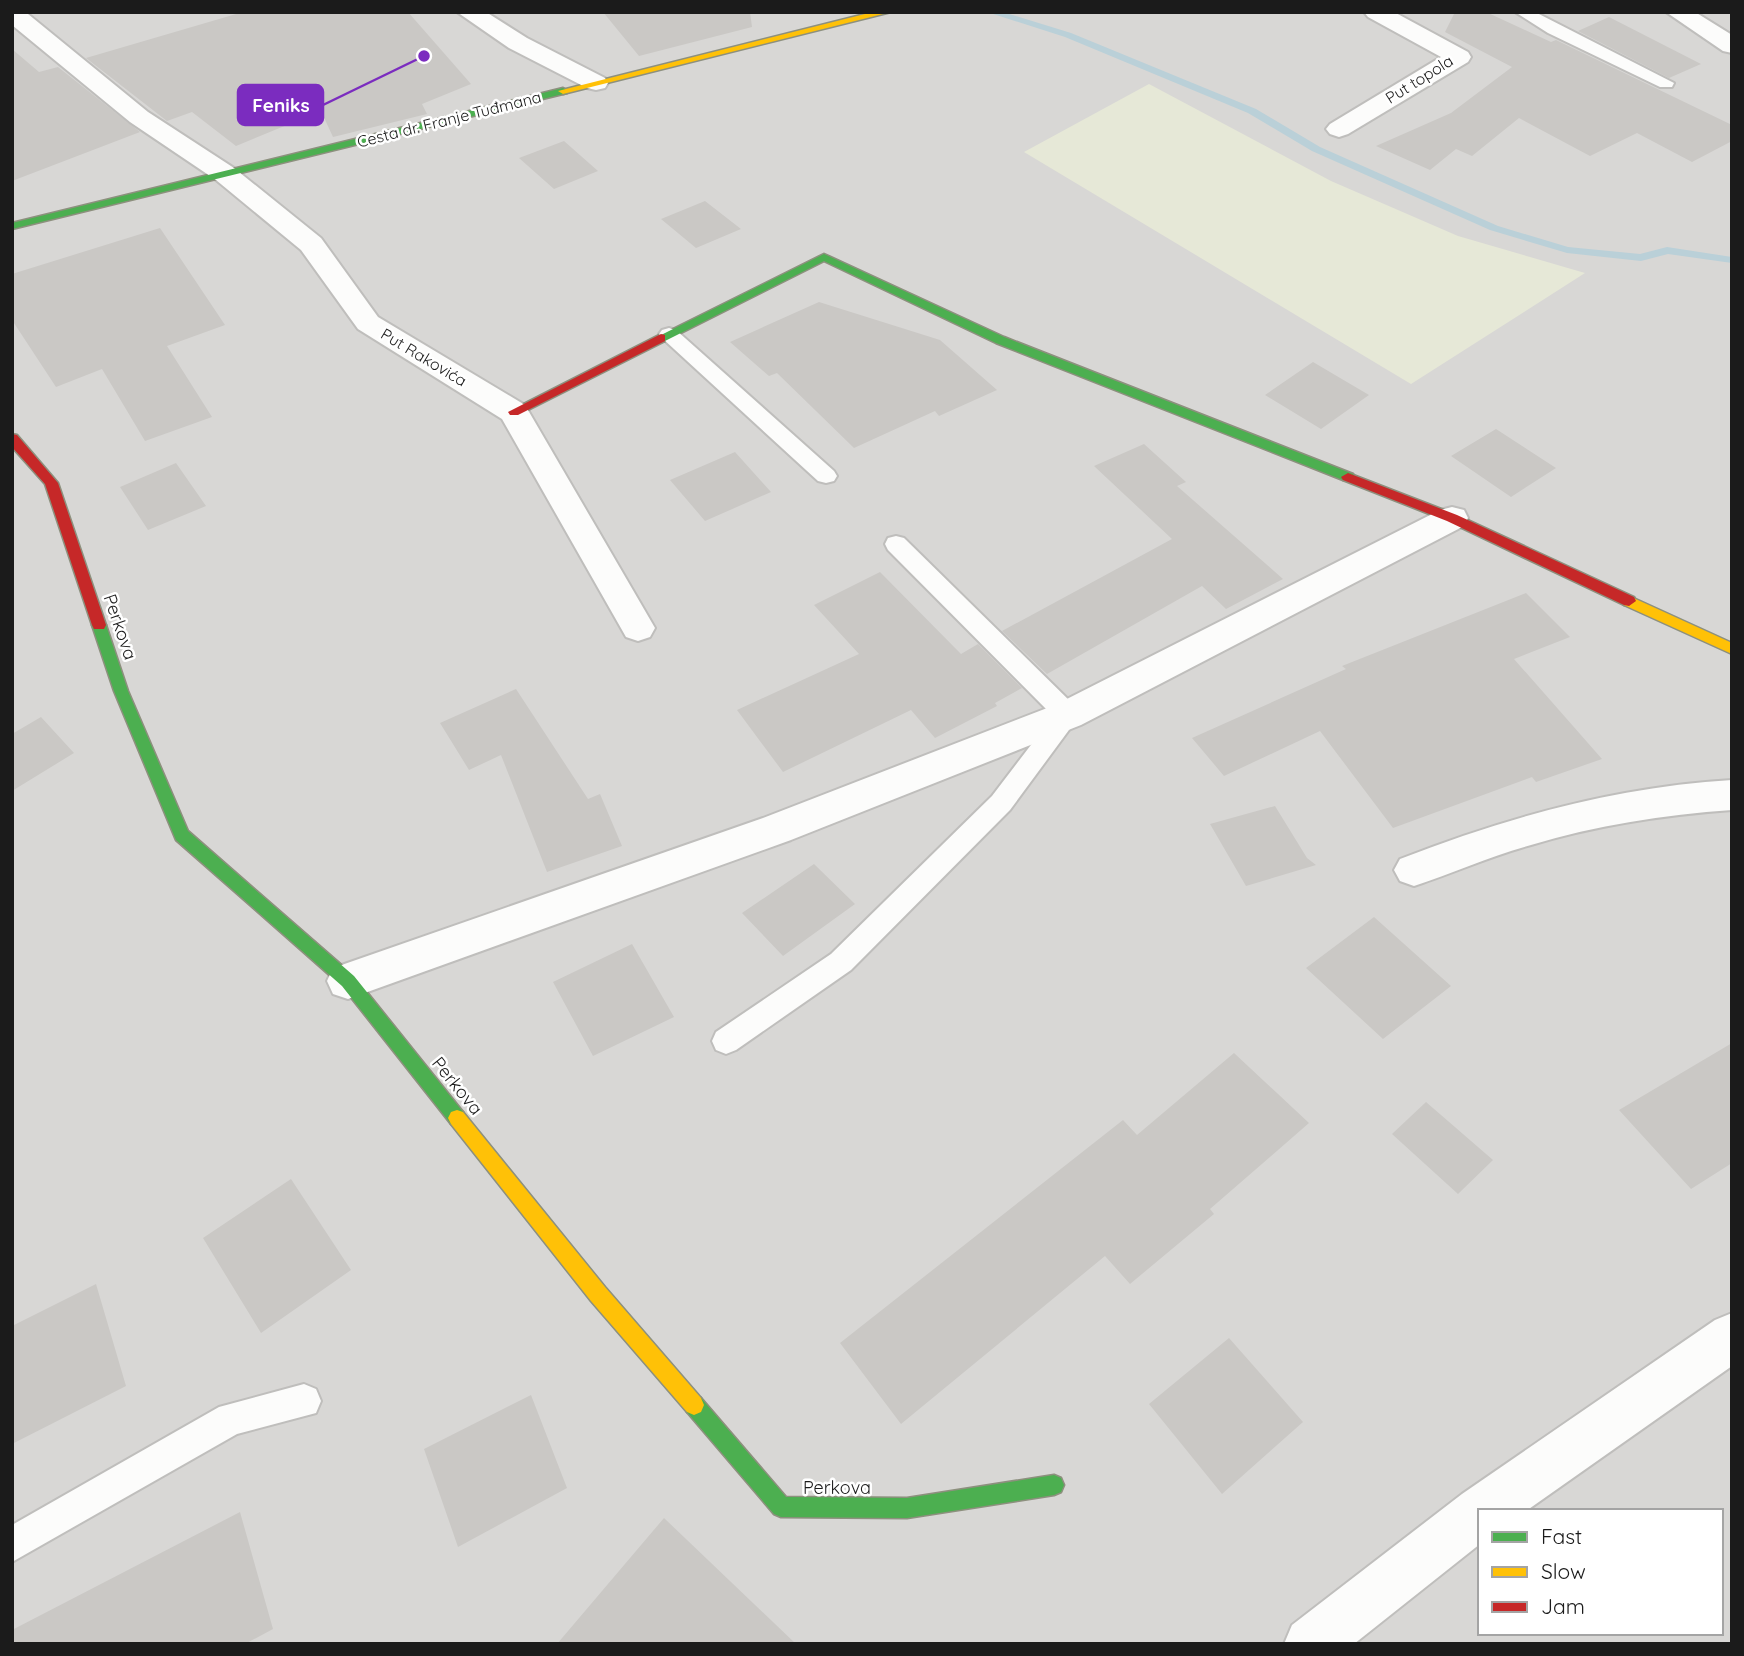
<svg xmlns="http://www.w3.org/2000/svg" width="1744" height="1656" viewBox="0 0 1744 1656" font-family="Quicksand,sans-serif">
<rect width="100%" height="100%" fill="#e9e8e3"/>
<path fill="#d8d7d5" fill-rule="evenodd" d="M 12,12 L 1732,12 L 1732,1644 L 12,1644 ZM 1480,1511 L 1721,1511 L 1721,1633 L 1480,1633 Z"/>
<path fill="#e6e8d7" d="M 1149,84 L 1331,181 L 1458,236 L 1585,273 L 1411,384 L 1024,152 Z"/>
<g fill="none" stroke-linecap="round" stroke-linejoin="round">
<path fill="#bad0d8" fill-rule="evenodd" d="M 987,12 L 1003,12 L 1071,33 L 1256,109 L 1320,147 L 1498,226 L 1568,247 L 1640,254 L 1667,247 L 1732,257 L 1732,263 L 1668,254 L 1641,261 L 1567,253 L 1490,230 L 1312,151 L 1248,113 L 1065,37 Z"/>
</g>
<path fill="#cac8c5" d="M 243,12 L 408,12 L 471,84 L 422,104 L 427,114 L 333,137 L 321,111 L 236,146 L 192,112 L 167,121 L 86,58 Z
M 603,12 L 750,12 L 752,27 L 639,56 Z
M 1455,12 L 1486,12 L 1551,42 L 1556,40 L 1732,125 L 1732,141 L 1692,162 L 1637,133 L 1590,156 L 1519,118 L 1472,156 L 1456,149 L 1430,170 L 1376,146 L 1451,113 L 1512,67 L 1445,32 Z
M 1609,17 L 1701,64 L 1669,78 L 1578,31 Z
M 12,49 L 39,72 L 58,67 L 140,132 L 12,181 Z
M 564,141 L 598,171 L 554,189 L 519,158 Z
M 705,201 L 741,229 L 696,248 L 661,219 Z
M 160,228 L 225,325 L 167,346 L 212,417 L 145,441 L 102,369 L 56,387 L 12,320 L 12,274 Z
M 819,302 L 940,340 L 997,390 L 939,416 L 935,411 L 854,448 L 777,373 L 769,376 L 730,342 Z
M 1313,362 L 1369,395 L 1321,429 L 1265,395 Z
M 1496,429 L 1556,468 L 1511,497 L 1451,456 Z
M 1144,444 L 1186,482 L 1177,486 L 1283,579 L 1226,609 L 1202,586 L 1047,674 L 1002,631 L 1172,539 L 1094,466 Z
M 735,452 L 771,492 L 705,521 L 670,480 Z
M 176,463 L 206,506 L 148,530 L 120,487 Z
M 880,572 L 961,654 L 978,644 L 1022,688 L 995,703 L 997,706 L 935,738 L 911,710 L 783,772 L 737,710 L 859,654 L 814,605 Z
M 1526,593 L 1570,637 L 1514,659 L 1602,759 L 1536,782 L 1532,777 L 1393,828 L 1320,731 L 1224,776 L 1192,738 L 1346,669 L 1342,666 Z
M 516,689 L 588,799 L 600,794 L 622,846 L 547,872 L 501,755 L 469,770 L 440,723 Z
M 41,717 L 74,753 L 12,791 L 12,734 Z
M 1275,806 L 1307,858 L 1316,865 L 1246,886 L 1210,824 Z
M 814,864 L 855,904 L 783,956 L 742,913 Z
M 1374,917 L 1451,986 L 1383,1039 L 1306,968 Z
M 632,944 L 674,1017 L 593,1056 L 553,982 Z
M 1732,1043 L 1732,1163 L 1691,1189 L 1619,1110 Z
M 1234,1053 L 1309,1123 L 1210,1209 L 1214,1214 L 1130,1284 L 1105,1256 L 901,1424 L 840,1343 L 1123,1120 L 1137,1135 Z
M 1426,1102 L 1493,1160 L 1458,1194 L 1392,1134 Z
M 291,1179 L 351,1270 L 261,1333 L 203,1238 Z
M 96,1284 L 126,1386 L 12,1444 L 12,1326 Z
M 1229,1338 L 1303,1422 L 1222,1494 L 1149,1404 Z
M 531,1395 L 567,1488 L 458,1547 L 424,1449 Z
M 240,1512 L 273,1629 L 245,1644 L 12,1644 L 12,1630 Z
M 664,1518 L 796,1644 L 557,1644 Z"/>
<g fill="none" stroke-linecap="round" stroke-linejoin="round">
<defs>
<path id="lane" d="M 1515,12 L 1535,12 L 1674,83 L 1672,87 L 1660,87 L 1548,33 Z
M 669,328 L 676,330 L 834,471 L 837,476 L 834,481 L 826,483 L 818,481 L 662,338 L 659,334 L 662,330 Z
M 896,536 L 904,538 L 1077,708 L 1080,715 L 1010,810 L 851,970 L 736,1050 L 726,1054 L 716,1050 L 712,1041 L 716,1032 L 831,954 L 992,796 L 1053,716 L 888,550 L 885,544 L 888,538 Z
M 304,1384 L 316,1389 L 321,1401 L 316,1413 L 237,1434 L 12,1562 L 12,1525 L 219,1407 Z"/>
<path id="street" d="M 12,12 L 28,14 L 148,112 L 234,168 L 321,238 L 378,317 L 525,405 L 655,628 L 650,637 L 638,641 L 626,637 L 502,419 L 358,329 L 301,250 L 216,180 L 130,122 L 12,25 Z
M 457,12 L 486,12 L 527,38 L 605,78 L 608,83 L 605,88 L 596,90 L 587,88 L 509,48 Z
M 1364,12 L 1394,12 L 1468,52 L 1471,57 L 1468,62 L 1348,134 L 1339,137 L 1330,134 L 1326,129 L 1330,124 L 1441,57 L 1368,17 Z
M 1666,12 L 1695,12 L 1732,35 L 1732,53 L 1723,51 Z
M 1452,507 L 1464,510 L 1468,518 L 1464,526 L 1081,725 L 791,840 L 348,999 L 333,994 L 327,981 L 333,968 L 763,818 L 1055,705 L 1440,510 Z
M 1732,780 L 1732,810 C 1663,815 1597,825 1531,845 C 1491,856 1453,873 1414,886 L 1400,881 L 1394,870 L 1400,859 C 1508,817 1616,787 1732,780 Z
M 1732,1313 L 1732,1366 L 1526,1511 L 1480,1511 L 1480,1544 L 1354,1644 L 1284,1644 L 1292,1625 L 1462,1494 L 1715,1320 Z"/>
<path id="fast" d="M 563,88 L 568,91 L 567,93 L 12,229 L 12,223 Z
M 824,254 L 1004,337 L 1353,474 L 1355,477 L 1353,480 L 1343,480 L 996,343 L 824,261 L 665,341 L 661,342 L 655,338 Z
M 99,620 L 106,625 L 128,691 L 188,831 L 354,976 L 463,1112 L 466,1118 L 463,1124 L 457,1126 L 451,1124 L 342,986 L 176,840 L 114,691 L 92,625 Z
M 694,1395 L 701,1398 L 786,1497 L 907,1498 L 1054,1475 L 1061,1478 L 1064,1485 L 1061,1492 L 1054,1495 L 907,1518 L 781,1517 L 774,1514 L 687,1412 L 684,1405 L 687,1398 Z"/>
<path id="slow" d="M 873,12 L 891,12 L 563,94 L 558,91 Z
M 1629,596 L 1732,643 L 1732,654 L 1624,605 L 1622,601 Z
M 457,1110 L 463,1112 L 605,1287 L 701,1398 L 704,1405 L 701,1412 L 694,1415 L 687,1412 L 591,1301 L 451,1124 L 448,1118 L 451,1112 Z"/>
<path id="jam" d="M 661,334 L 665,335 L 665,341 L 518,415 L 510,415 L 508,412 Z
M 12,434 L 17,435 L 58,483 L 106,625 L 104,629 L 94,629 L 92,625 L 45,484 L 12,447 Z
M 1348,473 L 1457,515 L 1634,597 L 1636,601 L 1629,606 L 1624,605 L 1447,521 L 1343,480 L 1341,477 Z"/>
</defs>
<use href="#lane" stroke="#bfbebc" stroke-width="4"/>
<use href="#street" stroke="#bfbebc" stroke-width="4"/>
<use href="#fast" stroke="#8d907e" stroke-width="3"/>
<use href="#slow" stroke="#8d907e" stroke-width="3"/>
<use href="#jam" stroke="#8d907e" stroke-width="3"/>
<use href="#lane" fill="#fcfcfb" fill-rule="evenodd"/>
<use href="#street" fill="#fcfcfb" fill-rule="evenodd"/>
<use href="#fast" fill="#4caf50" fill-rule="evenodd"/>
<use href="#slow" fill="#ffc107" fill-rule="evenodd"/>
<use href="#jam" fill="#c62828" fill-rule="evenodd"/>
</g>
<g text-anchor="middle" stroke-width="5" stroke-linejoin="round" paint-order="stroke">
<g font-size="16" fill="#1b1b1b" stroke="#fff">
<text transform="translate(1419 79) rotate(-32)" y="6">Put topola</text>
<text transform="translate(449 119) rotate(-14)" y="6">Cesta dr. Franje Tuđmana</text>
<text transform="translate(424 357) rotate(31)" y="6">Put Rakovića</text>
</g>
<g font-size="18" fill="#1b1b1b" stroke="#fff">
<text transform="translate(120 627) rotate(71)" y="6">Perkova</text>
<text transform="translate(457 1086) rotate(51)" y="6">Perkova</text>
<text x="837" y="1494">Perkova</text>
</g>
</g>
<path fill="none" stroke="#7b2cbf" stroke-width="2.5" d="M424 56L323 105"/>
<circle fill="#7b2cbf" stroke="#fff" stroke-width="2.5" cx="424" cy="56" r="7"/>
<rect fill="#7b2cbf" stroke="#7b2cbf" stroke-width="2.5" x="238" y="85" width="85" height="40" rx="7"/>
<g font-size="19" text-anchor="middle" font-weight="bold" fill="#fff">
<text x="281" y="112">Feniks</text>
</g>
<rect width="1744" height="1656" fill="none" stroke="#1b1b1b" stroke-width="28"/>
<rect x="1478" y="1509" width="245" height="126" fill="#ffffff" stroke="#a4a4a4" stroke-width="2"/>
<rect x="1492" y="1532" width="35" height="10" fill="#4caf50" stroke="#a4a4a4" stroke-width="2"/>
<text x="1541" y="1544" font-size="21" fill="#1b1b1b">Fast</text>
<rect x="1492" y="1567" width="35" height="10" fill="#ffc107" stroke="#a4a4a4" stroke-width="2"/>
<text x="1541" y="1579" font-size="21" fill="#1b1b1b">Slow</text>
<rect x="1492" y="1602" width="35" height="10" fill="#c62828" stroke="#a4a4a4" stroke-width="2"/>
<text x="1541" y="1614" font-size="21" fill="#1b1b1b">Jam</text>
</svg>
